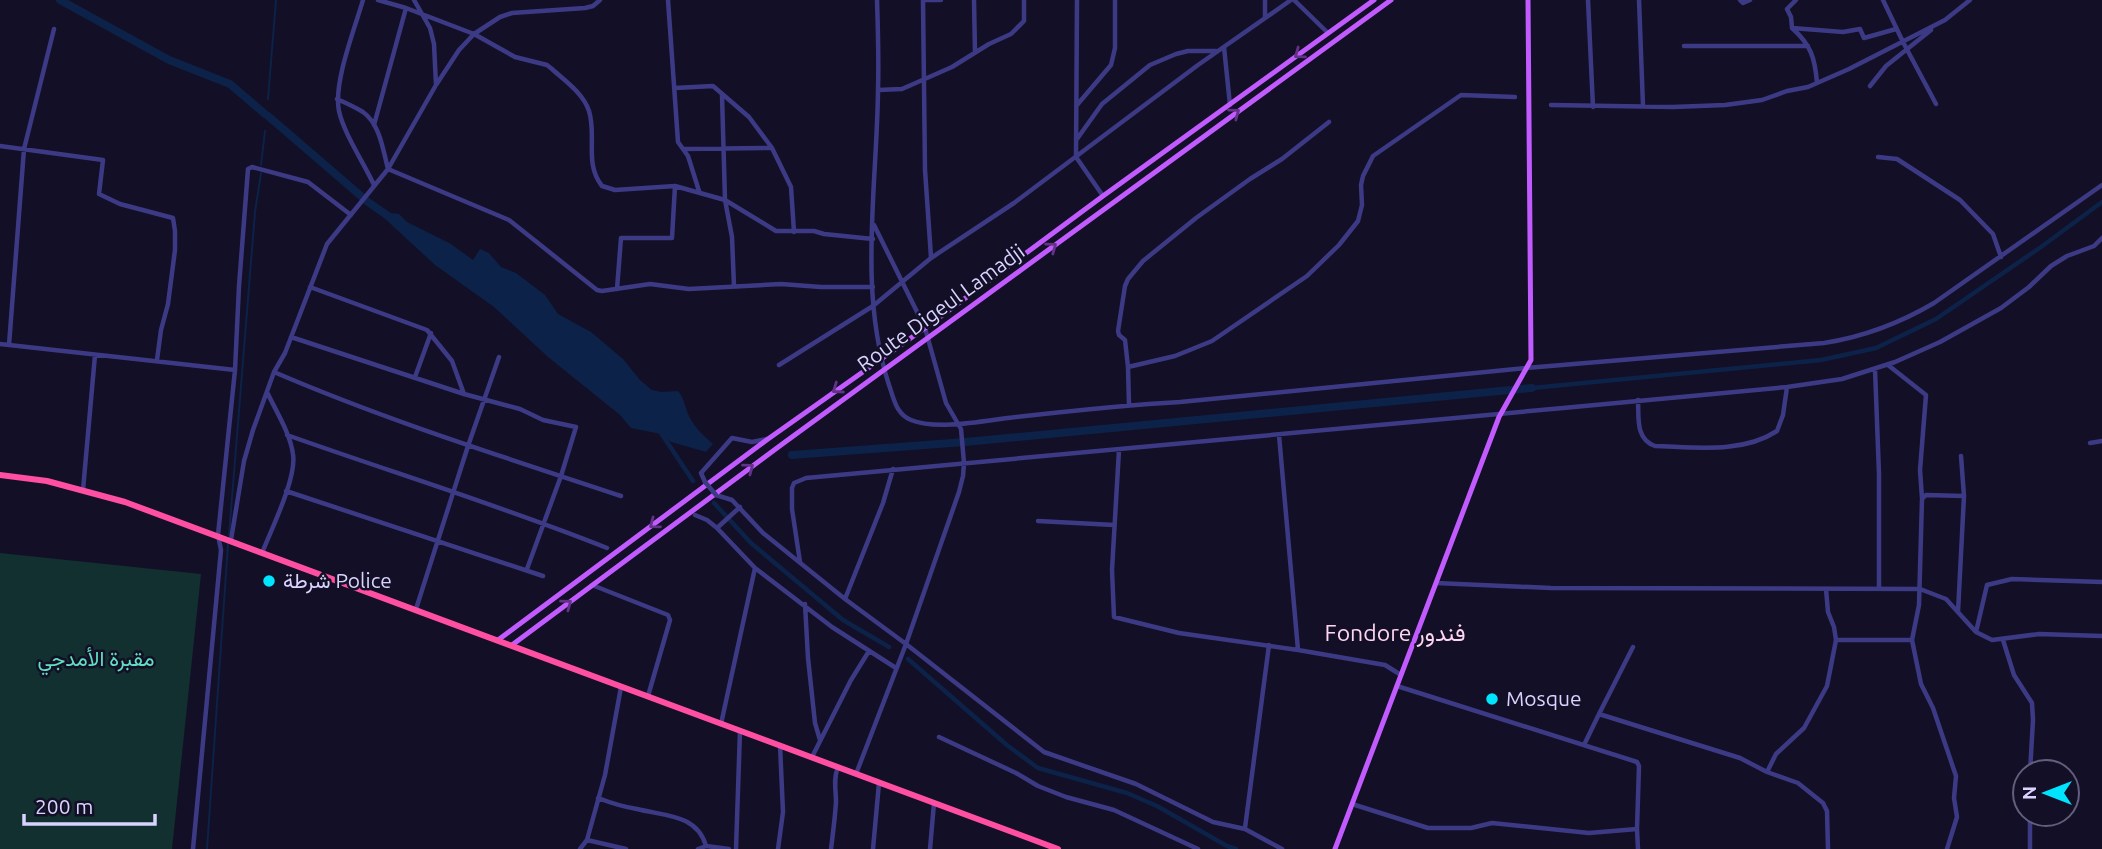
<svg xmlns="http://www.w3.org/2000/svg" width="2102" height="849" viewBox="0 0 2102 849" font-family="Ubuntu,Vazirmatn,sans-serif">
<rect width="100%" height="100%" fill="#130f26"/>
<path fill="#12302f" d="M 0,553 L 201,574 L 172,849 L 0,849 Z"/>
<path fill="#0c2248" d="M 385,212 L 399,214 L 407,222 L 451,244 L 473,260 L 480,249 L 489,253 L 501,267 L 516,273 L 545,295 L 558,314 L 591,332 L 623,359 L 640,380 L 652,390 L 661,392 L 678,391 C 685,399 685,409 690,418 C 696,429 704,436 713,444 L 706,452 L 671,442 L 661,434 L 631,428 L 620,415 L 548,357 L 494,307 L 435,265 L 383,217 L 382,215 Z"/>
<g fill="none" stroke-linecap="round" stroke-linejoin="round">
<path stroke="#0c2248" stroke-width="2" d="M 268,99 L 276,0
M 261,165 L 265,131
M 229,535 L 255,212 L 261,173
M 207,849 L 228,544"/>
<path stroke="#0c2248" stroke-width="4.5" d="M 1532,388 L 1821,360 L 1876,348 L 1936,319 L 2041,247 L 2102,202
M 659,430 L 693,481
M 714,503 L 751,543 L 843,620 L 889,647
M 908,659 L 1008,746 L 1038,768 L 1127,793 L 1157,806 L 1227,846 L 1236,849"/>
<path stroke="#0c2248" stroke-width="8" d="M 60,0 L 169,60 L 230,84 L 265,114
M 268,116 L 368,202 L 391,218
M 792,455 L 965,442 L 1532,388"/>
<path stroke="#3d3a85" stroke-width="4.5" d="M 363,0 C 355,28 333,83 339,111 C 344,134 364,163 374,185
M 378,0 L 406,8 L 474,34 L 515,57 L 547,65 L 552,69 C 565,81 583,93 589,111 C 597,136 584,164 602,186 L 615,190 L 675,186 L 725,200 L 776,231 L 814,231 L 824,234 L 873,239
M 414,0 L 430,28 L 434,44 L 436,85
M 668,0 L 678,142 L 688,156 L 699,191
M 877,0 C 878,30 879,60 878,90 C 877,187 858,291 889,385 C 894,399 896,414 911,420 C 938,431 987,420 1016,417 C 1070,411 1125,405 1180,402 L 1526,368 L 1824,343 C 1863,337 1900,323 1934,303 L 2102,185
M 923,0 L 925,170 L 931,257
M 923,0 L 941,0
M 974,0 L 975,52
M 1077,0 L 1076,157 L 1103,196
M 1294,0 L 1328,33
M 1588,0 L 1593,107
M 1639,0 L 1643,106
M 1740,0 L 1743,3 L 1750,0
M 1796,0 L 1787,9 L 1791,17 L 1792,28 C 1811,45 1815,58 1817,83
M 1883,0 L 1903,42 L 1936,104
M 1265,18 L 1265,0
M 1792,28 L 1843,32 L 1860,29 L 1864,38 L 1896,29
M 1684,46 L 1808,46
M 1224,47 L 1230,105
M 1870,86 L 1886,66 L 1931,30
M 675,88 L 713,86 L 749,117 L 772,148 L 791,187 L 794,232
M 878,90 L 902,89 L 952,67 L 989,44 L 1011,34 L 1024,21 L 1024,0
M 722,95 L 725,200 L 732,237 L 734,286
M 337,99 C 346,103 355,107 363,112 C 380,124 383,150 388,169 L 509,220 L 597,290 L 602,291 L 650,284 L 689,289 L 781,284 L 821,287 L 873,287
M 1077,105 L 1111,65 L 1115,48 L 1115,0
M 1551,105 L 1673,107 L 1725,105 L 1762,100 L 1787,91 L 1808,87 L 1849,69 L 1945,20 L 1970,0
M 374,125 L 406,8
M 1077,139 L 1102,104 L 1150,65 L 1176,54 L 1188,51 L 1216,51
M 0,146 L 103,160 L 99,194 L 120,204 L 173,218 L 175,231 L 175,250 L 168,304 L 161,330 L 157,360
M 683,149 L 772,148
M 1878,157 L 1897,159 L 1960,200 L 1993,234 L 2001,257
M 310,287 L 427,330 L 452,361 L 464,394
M 617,289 L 621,238 L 672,238 L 675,186
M 291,337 L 464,394 L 520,409 L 543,420 L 576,427 L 561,476 L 527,569
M 0,344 L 235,370
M 9,345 L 24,149 L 54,29
M 779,365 L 873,306 L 931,258 L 1014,203 L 1198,65 L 1291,0
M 1888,365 L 1926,395 L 1920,470 L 1922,498
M 1128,367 L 1125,340 L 1119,335 L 1118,331 L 1125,286 L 1128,279 L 1143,261 L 1196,218 L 1250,179 L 1282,159 L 1329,122
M 1875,369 L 1879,474 L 1879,588
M 274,372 C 388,421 504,457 621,496
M 415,377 L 431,333
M 1638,400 C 1639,417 1635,439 1655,446 C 1694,447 1742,454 1777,431 L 1783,415 L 1787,387
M 1129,405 L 1128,367 L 1175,356 L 1212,341 L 1307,276 L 1339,245 L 1358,221 L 1362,205 L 1361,185 L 1363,176 L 1373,156 L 1461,95 L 1515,97
M 287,435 C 394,473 502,506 607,548
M 1279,435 L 1298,650
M 2090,443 L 2102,441
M 1119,450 L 1112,570 L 1114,617 L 1179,633 L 1298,650 L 1385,665 L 1401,675
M 705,482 L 701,473 L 732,438 L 752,442 L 767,439
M 83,490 L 95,355
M 286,491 L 543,576
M 716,495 L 732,500 L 763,533 L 845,599 L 906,644 L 1044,752 L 1136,784 L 1213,822 L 1245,829 L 1282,849
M 695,515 L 707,520 L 717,528 L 755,568 L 832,627 L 896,668
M 1038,521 L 1114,525
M 717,528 L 740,507
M 231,540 L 244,461 L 253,430 L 274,372 L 285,353 L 327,244 L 388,169 L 436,85 L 459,50 L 474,34 L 500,17 L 512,13 L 585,8 L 593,6 L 600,0
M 262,553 C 271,530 297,478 293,454 C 290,433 277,413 268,394
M 800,562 L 792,509 L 792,488 L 794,483 L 806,478 L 1563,408 L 1787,387 L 1842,379 L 1895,362 L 1940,342 L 2001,308 L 2029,287 L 2051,266 L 2067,256 L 2094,246 L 2102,238
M 1436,583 L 1551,588 L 1920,589 L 1946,599 L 1976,632 L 1992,640 L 2039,634 L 2102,636
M 592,585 L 668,615 L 670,620 L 648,696
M 845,599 L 883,503 L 893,469
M 805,604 L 808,658 L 815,723 L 820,740
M 416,609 L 468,446 L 499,357
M 1958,612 L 1964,496 L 1961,456
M 1976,632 L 1987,585 L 2012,579 L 2102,582
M 1836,640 L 1912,640
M 2003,640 L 2014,675 L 2032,703 L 2033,720 L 2030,772
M 1397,686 L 1637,762 L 1639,766 L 1637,829 L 1638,849
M 1599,714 L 1740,758 L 1767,772 L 1798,783 L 1823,803 L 1827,811 L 1828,849
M 721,724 L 755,568
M 939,737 L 1016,773 L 1038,786 L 1066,797 L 1114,810 L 1198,849
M 1584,745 L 1599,714 L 1633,647
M 812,757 L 851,680 L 869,651
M 1767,772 L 1776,754 L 1804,728 L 1827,686 L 1836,640 L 1834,627 L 1828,612 L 1826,589
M 856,774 L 906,644 L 959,492 L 963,476 L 964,463 L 961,429 L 946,403 L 925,328 L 874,225
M 598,798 C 611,803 624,807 637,809 C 664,816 697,814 706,846 L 729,849
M 1352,804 L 1428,828 L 1471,828 L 1492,823 L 1589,833 L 1637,829
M 2030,814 L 2030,849
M 1245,828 L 1269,645
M 587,840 L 626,849
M 193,849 L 221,550 L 218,535 L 235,370 L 239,286 L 248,169 L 252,167 L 308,182 L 351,215
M 580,849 L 587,840 L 605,775 L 621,687
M 698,849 L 706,846
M 736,849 L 740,731
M 778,849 L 783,812 L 780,745
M 831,849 C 833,833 835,818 836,802 C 836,790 833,779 838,767
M 873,849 L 879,783
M 930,849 L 934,803
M 1947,849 L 1957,817 L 1954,798 L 1956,776 L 1933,708 L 1921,684 L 1912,640 L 1919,605 L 1922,499 L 1926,495 L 1964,496"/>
<path stroke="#c25bff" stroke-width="5" d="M 498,640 L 768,439 L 925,328 L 1103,196 L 1374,0
M 512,645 L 781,445 L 1391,0
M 1335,849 L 1499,417 L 1531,360 L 1528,0"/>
<path stroke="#ff4fa3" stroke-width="6" d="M 0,475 L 47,481 L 125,502 L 1058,849"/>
<path stroke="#3d3a85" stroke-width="4.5" d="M 705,482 L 716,495"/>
</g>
<defs><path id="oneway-chevron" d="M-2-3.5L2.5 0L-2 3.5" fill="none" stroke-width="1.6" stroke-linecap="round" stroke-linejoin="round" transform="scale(1.75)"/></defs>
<g stroke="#623188">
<use href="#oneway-chevron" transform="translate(1299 54) rotate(144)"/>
<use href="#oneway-chevron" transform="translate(1235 113) rotate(-36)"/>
<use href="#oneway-chevron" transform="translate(1052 247) rotate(-36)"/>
<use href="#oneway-chevron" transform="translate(837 389) rotate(145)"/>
<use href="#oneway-chevron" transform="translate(749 468) rotate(-37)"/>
<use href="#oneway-chevron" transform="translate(654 524) rotate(143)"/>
<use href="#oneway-chevron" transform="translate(567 604) rotate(-37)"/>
</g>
<g fill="#00e5ff" stroke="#130f26" stroke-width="2.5">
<circle cx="269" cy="581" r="7"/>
<circle cx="1492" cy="699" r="7"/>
</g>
<g text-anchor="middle" stroke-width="5" stroke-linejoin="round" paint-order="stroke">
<g font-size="21" fill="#d9d4ff" stroke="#130f26">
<text transform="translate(941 308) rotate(-36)" y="7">Route Digeul Lamadji</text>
</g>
<g font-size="21" fill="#d9d4ff" stroke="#130f26" text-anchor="start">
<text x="283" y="588">شرطة Police</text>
<text x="1506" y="706">Mosque</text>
</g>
<g font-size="21" fill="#5fe0c0" stroke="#130f26">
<text x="96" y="666">مقبرة الأمدجي</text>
</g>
<g font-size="23" fill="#ffd6f0" stroke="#130f26">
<text x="1395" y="641">Fondore فندور</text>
</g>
</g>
<g transform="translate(2046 793) rotate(270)"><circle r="33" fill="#130f26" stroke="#625e7d" stroke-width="2"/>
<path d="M0-5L12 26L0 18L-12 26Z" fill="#00e5ff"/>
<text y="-10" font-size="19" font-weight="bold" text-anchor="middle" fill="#d9d4ff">N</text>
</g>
<path d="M24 814v10h131v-10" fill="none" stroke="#d9d4ff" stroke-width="3.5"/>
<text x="35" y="814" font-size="21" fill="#d9d4ff" stroke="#130f26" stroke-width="5" paint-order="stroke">200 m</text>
</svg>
